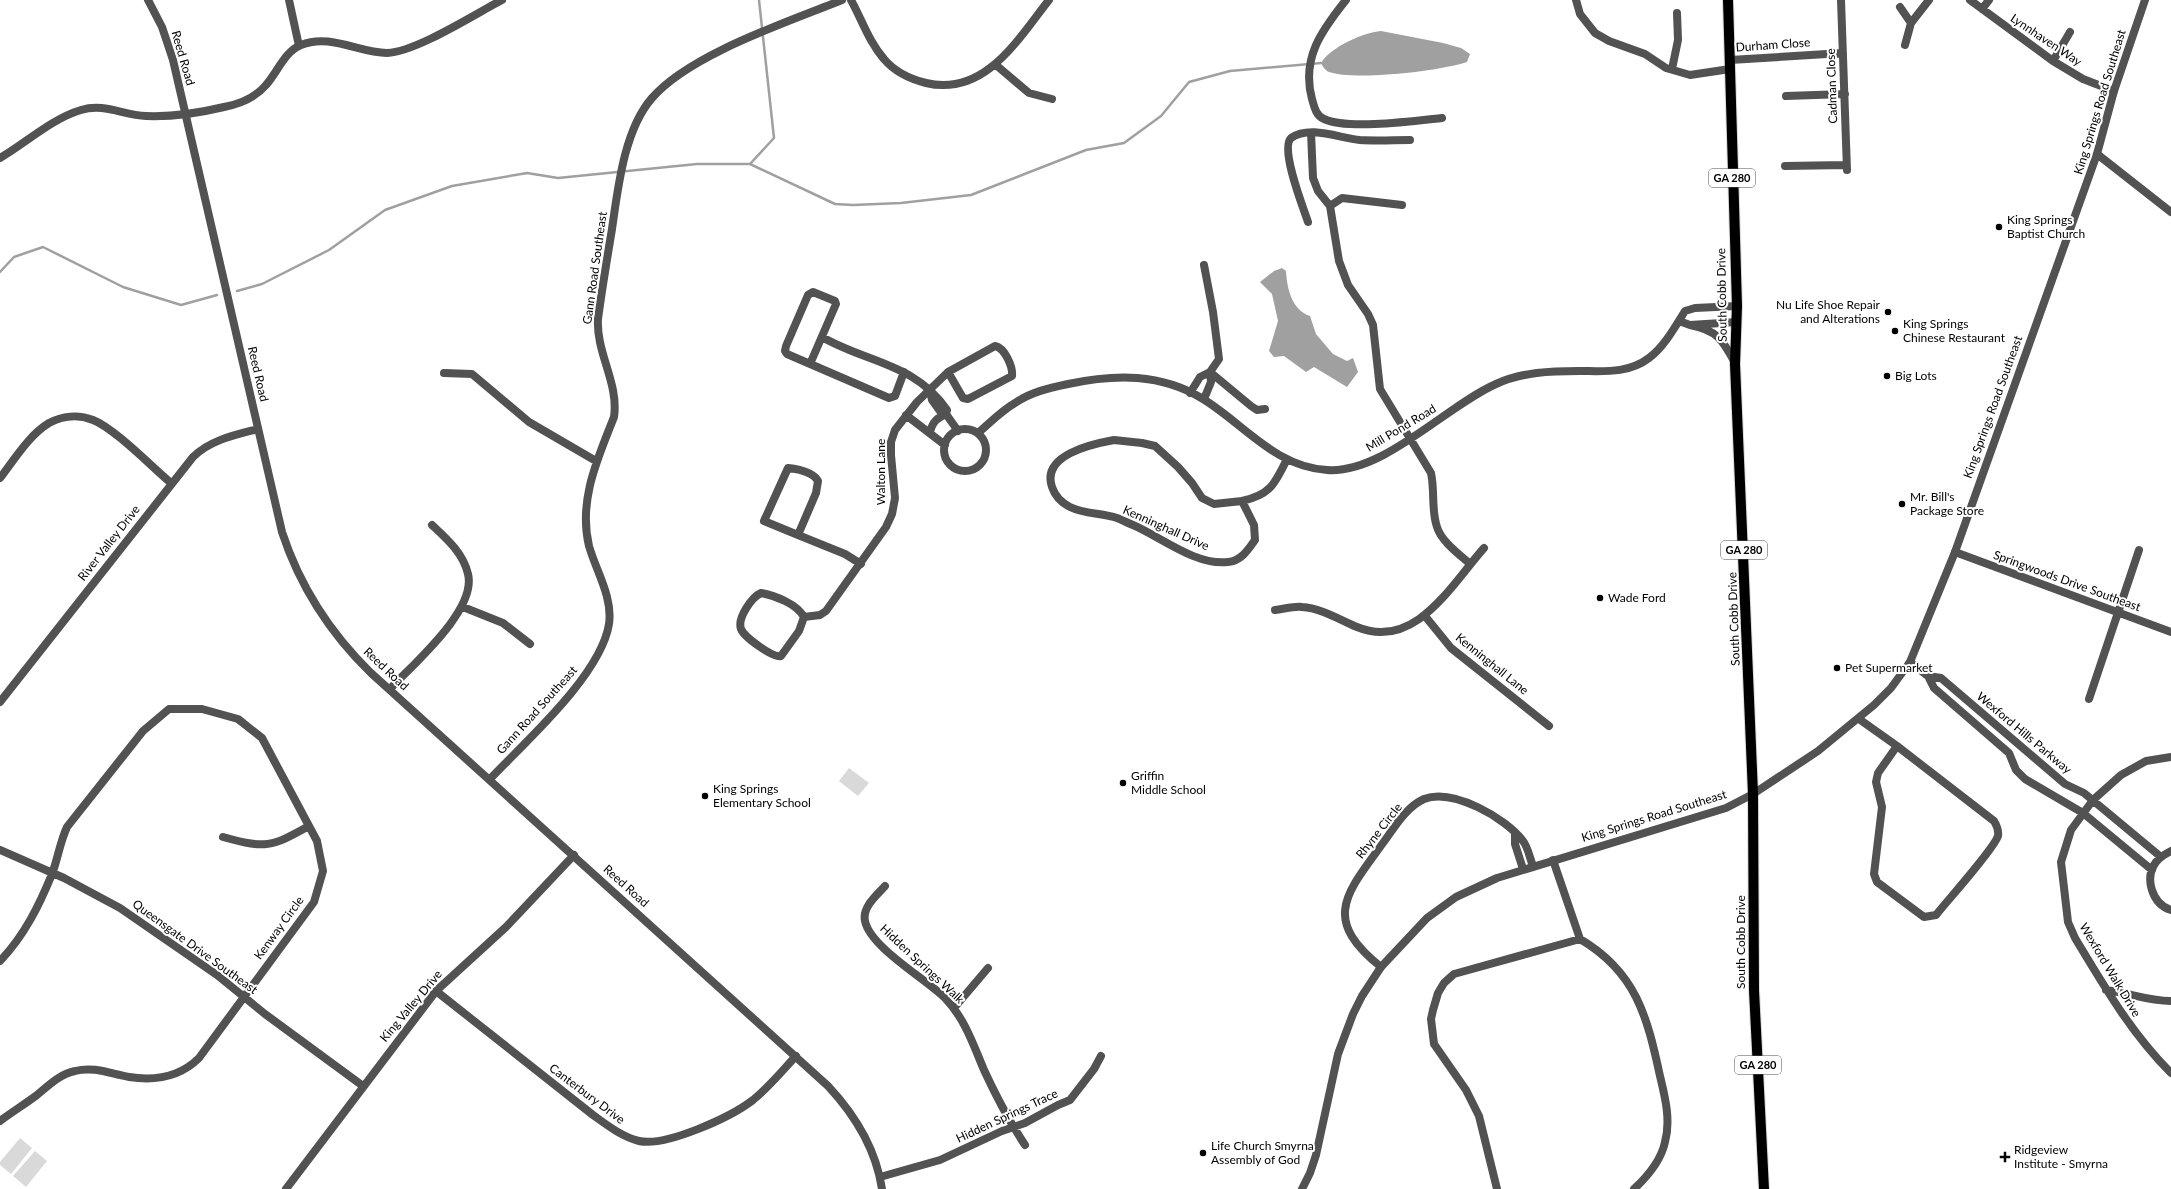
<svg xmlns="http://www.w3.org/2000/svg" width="2171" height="1189" viewBox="0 0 2171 1189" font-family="Lato,sans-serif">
<rect width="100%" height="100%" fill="#fff"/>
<path fill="#d9d9d9" d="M 849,768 L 869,783 L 858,796 L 839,781 Z
M 20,1138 L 32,1148 L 11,1174 L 0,1165 L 0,1162 Z
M 35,1151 L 47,1161 L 26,1187 L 13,1176 Z"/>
<path fill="#a0a0a0" d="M 1381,31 L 1443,43 L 1461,48 L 1470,54 L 1467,62 C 1440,71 1355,81 1329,72 C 1326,71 1322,66 1321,63 C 1331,47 1362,33 1381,31 Z
M 1282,268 L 1286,271 C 1287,289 1292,310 1310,316 L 1316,334 L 1333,354 L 1347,361 L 1353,358 L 1358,372 L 1347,387 L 1314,367 L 1306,372 L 1284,356 L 1274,357 L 1269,351 L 1278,321 L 1272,294 L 1260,282 L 1274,271 Z"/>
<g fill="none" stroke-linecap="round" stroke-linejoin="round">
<path stroke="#a0a0a0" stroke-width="2.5" d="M 750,164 L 774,138 L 759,0
M 0,272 L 14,257 L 43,247 L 123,287 L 181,305 L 217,295
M 237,291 L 262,284 L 329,250 L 385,210 L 452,186 L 527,173 L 558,178 L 697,164 L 750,164 L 835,204 L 853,205 L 901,203 L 971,195 L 1086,150 L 1124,143 L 1161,116 L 1189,82 L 1230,71 L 1321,63"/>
<defs>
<path id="primary" d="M 1728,0 L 1737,306 L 1735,364 L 1753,794 L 1754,990 L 1764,1189"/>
</defs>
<use href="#primary" stroke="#dbdbdb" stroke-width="12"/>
<path stroke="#525252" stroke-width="8" d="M 289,0 L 299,46
M 851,0 C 862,20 869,42 884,59 C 894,71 910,79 926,83 C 985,97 1018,39 1049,0
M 1346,0 C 1322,30 1301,58 1312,99 C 1314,106 1316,116 1324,119 C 1348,130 1414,121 1442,118
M 1576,0 L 1580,14 L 1595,33 L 1609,41 L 1645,54 L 1666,68 L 1690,75 L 1730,69
M 1841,0 L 1847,170
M 1970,0 L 2053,61 L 2083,79 L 2114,91
M 1900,7 L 1911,23
M 1982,9 L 1989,0
M 1905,45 L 1911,23 L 1929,0
M 1730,60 L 1843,53
M 2053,61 L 2070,32
M 996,65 L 1029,93 L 1052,99
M 1672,69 L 1678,40 L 1677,13
M 1786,96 L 1845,94
M 1311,133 L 1313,178 L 1318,191 L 1330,206 L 1339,261 L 1348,285 L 1368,314 L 1373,325 L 1380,389 L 1431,473 C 1435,491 1431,510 1437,527 C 1441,541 1459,554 1470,564
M 2097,154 L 2171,212
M 0,158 C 26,143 51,119 81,110 C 104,103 123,115 146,116 C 172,117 199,113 224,107 C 240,104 255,98 266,85 C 277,73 285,51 301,45 C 330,33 359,53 387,53 C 416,52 475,14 502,0
M 1785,166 L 1846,165
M 1330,206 L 1342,198 L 1402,205
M 1308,222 C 1303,207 1280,149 1291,138 C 1310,125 1339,138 1360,140 C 1377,141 1394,140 1410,140
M 1679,321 L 1690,325 L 1737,322
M 1690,325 C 1717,330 1723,340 1735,363
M 822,337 C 867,363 915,363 947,410 L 946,414
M 995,346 C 1005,348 1013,367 1012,376 L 968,399 L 963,398 L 948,372 Z
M 810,364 L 836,304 L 835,301 L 813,292 L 808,295 L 786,346 L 785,351 L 787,354 L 889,398 L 895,396 L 904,372
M 1210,372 L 1251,406 L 1257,410 L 1265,409
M 444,373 L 472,374 L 529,422 L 596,461
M 930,390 L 932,400 L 942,414 L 946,414 L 958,431
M 1190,393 L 1200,377 L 1210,372
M 1204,399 L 1211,382 L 1210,372 L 1219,359 L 1213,312 L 1204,265
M 906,415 L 945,445
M944 450a21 21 0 1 1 42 0a21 21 0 1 1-42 0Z
M 930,433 C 932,422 937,418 946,414
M 978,433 C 990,423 1001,411 1015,403 C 1031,392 1049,388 1068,384 C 1115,374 1161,373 1203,399 C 1244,424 1275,467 1327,470 C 1383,474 1446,406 1496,384 C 1522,372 1551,371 1579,371 C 1603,371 1628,374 1649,358 C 1664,347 1675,327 1685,311 L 1695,308 L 1737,306
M 1114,440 L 1142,443 L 1155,446 L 1178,467 L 1192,483 L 1202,498 L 1214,504 L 1242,501 L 1254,525 L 1255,540 C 1248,550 1241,561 1228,562 C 1196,566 1161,537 1133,525 C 1128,523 1122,520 1117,518 C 1102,513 1084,514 1070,507 C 1062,503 1055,496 1052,487 C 1041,455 1092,444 1114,440 Z
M 788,468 C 797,469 813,472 818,481 L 816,493 L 798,535 L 764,521 Z
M 0,478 C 14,460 29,435 49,423 C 62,416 78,414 93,420 C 114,428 152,467 171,483
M 1242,501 C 1270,495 1275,484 1287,459
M 798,535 L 845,554 L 861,564
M 1955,552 L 2171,632
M 761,593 C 776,596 797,604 804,617 L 799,631 L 781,656 C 773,658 744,637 741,629 C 737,618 752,597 761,593 Z
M 463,607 L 503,623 L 530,644
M 1275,610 C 1284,609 1294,606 1302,607 C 1321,608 1340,620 1357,627 C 1415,651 1451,585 1484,548
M 1425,616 L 1451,648 L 1549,726
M 804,617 L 820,615 L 826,611 L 886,527 L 892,514 L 895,498 L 891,455 L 891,442 L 895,430 L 917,402 L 948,372
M 1910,662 L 1928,676 L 1934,688 L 2009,753 L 2016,770 L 2025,779 L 2083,813 L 2152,870
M 1928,676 L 1941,678 L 2065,784 L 2084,793 L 2161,857
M 390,689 C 413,664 477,610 468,574 C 463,553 447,539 432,525
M 2089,699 L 2139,550
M 0,702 L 193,457 C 210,440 235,435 258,429
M 1859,719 L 1897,746 L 1878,773 L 1876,782 L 1882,807 L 1874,874 L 1877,882 L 1924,917 L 1936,915 C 1947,901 1994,849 1998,836 C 1999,830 1997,826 1994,821 L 1897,746
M 2171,757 L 2146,761 L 2121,775 L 2093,800 L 2071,830 L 2061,862 L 2068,922 L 2075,938 C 2104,986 2131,1033 2171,1073
M 490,779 C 525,742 601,675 609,624 C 613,597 596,571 589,546 C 578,500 598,458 614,417 C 619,383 596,353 598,319 C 602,289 607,259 612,229 C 618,188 624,130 652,98 C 690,54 788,22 842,0
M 1515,834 L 1515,844 L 1523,869
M 223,837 C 266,849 271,847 309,826
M 0,850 L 64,878 L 120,908 L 217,975 L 265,1014 L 363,1086
M 2171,851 C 2165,854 2160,857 2156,862 C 2144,878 2152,904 2171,910
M 1553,860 L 1580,939
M 885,886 C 877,895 862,907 865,921 C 870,947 926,979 945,998 C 965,1019 973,1044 984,1070 C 996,1096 1009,1121 1025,1145
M 0,961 C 24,936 39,906 52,874 C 58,858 60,842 67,827 L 143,731 L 169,709 L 202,709 L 238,719 L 262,738 L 317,841 L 323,871 L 314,902 L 199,1058 C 180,1077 155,1081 129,1077 C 111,1074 94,1066 75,1071 C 60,1074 49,1085 37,1095 C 25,1104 12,1112 0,1121
M 1381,967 C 1321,919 1346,894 1383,843 C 1394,828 1406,807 1424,799 C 1453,788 1506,818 1523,841 C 1528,847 1530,859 1533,866
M 2106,990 C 2129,993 2148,1001 2171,1001
M 436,991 L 593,1115 C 607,1125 622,1137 639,1141 C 666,1147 731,1117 753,1100 C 769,1087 782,1071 796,1056
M 954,1008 L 988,968
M 880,1177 L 940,1160 L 1002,1131 L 1025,1123 L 1058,1105 L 1070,1100 L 1094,1069 L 1101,1056
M 1497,1189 L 1479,1116 L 1466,1090 L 1434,1044 L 1431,1019 L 1433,1010 L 1438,993 L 1444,983 L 1454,974 L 1580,939 C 1636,972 1647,1016 1660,1076 C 1665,1097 1671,1120 1665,1142 C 1661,1161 1648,1176 1634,1189"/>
<path stroke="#525252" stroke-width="8" d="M 148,0 L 162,27 L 173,60 L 282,532 C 300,587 330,633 371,673 L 828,1086 C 855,1115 876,1149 882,1189
M 286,1189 L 436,991 L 506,927 L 574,855
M 1302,1189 L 1310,1173 L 1316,1155 L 1338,1054 L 1353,1014 L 1362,996 L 1381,967 L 1427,918 L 1456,897 L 1497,878 L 1726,808 L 1753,794 L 1818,751 L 1874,705 L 1891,688 L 1910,662 L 1955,552 L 2097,154 L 2114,91 L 2145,0"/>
<use href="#primary" stroke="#000" stroke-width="10"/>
</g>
<g fill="#000" stroke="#fff" stroke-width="1.5">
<circle cx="1999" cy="227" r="4"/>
<circle cx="1888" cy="312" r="4"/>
<circle cx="1895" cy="331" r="4"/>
<circle cx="1887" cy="376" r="4"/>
<circle cx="1902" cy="504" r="4"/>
<circle cx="1600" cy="598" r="4"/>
<circle cx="1837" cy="668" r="4"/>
<circle cx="1123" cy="783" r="4"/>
<circle cx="705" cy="796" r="4"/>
<circle cx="1203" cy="1153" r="4"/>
<path d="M2003 1151h4v4h4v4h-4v4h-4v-4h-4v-4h4z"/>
</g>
<g text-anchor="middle" stroke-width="4" stroke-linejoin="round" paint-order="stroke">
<g fill="#fff" stroke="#4c4c4c" stroke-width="1">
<rect x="1709" y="169" width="46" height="18" rx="3"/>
<rect x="1721" y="541" width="46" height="18" rx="3"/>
<rect x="1735" y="1056" width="46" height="18" rx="3"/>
</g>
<g font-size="11" font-weight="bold" fill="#000">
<text x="1732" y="182">GA 280</text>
<text x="1744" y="554">GA 280</text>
<text x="1758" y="1069">GA 280</text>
</g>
<g font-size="12" fill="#000" stroke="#fff">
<text transform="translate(2046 40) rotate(34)" y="4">Lynnhaven Way</text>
<text transform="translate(1773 45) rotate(-4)" y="4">Durham Close</text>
<text transform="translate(183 58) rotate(74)" y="4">Reed Road</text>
<text transform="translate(1832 86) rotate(-92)" y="4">Cadman Close</text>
<text transform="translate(2100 102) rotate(-73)" y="4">King Springs Road Southeast</text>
<text transform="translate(595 268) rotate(-82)" y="4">Gann Road Southeast</text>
<text transform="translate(1722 295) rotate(-91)" y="4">South Cobb Drive</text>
<text transform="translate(258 374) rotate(77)" y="4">Reed Road</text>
<text transform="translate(1993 407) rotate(-70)" y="4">King Springs Road Southeast</text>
<text transform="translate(1401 428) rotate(-31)" y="4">Mill Pond Road</text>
<text transform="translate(881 472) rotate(-90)" y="4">Walton Lane</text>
<text transform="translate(1166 528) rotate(24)" y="4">Kenninghall Drive</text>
<text transform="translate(109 543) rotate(-52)" y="4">River Valley Drive</text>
<text transform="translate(2067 581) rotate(20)" y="4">Springwoods Drive Southeast</text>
<text transform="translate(1734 619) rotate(-92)" y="4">South Cobb Drive</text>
<text transform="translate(1492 664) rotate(39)" y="4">Kenninghall Lane</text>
<text transform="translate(386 669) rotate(43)" y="4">Reed Road</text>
<text transform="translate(537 710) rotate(-48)" y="4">Gann Road Southeast</text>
<text transform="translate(2024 733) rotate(40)" y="4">Wexford Hills Parkway</text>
<text transform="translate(1654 816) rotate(-17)" y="4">King Springs Road Southeast</text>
<text transform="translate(1379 831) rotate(-52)" y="4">Rhyne Circle</text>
<text transform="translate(626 886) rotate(42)" y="4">Reed Road</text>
<text transform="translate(279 928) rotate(-54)" y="4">Kenway Circle</text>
<text transform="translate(1741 942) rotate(-90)" y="4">South Cobb Drive</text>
<text transform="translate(195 947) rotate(36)" y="4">Queensgate Drive Southeast</text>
<text transform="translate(922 964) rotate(43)" y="4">Hidden Springs Walk</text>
<text transform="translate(2110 970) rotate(59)" y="4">Wexford Walk Drive</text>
<text transform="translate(411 1006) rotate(-50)" y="4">King Valley Drive</text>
<text transform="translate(587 1094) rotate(37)" y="4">Canterbury Drive</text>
<text transform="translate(1007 1116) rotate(-25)" y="4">Hidden Springs Trace</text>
</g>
<g font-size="12" fill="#000" stroke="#fff" text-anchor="start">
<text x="2007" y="224">King Springs<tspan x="2007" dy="14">Baptist Church</tspan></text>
<text x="1880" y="309" text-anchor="end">Nu Life Shoe Repair<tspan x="1880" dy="14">and Alterations</tspan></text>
<text x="1903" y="328">King Springs<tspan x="1903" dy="14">Chinese Restaurant</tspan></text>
<text x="1895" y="380">Big Lots</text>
<text x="1910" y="501">Mr. Bill's<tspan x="1910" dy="14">Package Store</tspan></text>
<text x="1608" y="602">Wade Ford</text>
<text x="1845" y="672">Pet Supermarket</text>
<text x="1131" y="780">Griffin<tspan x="1131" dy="14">Middle School</tspan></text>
<text x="713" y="793">King Springs<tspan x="713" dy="14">Elementary School</tspan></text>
<text x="1211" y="1150">Life Church Smyrna<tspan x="1211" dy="14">Assembly of God</tspan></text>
<text x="2014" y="1154">Ridgeview<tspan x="2014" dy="14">Institute - Smyrna</tspan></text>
</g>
</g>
</svg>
